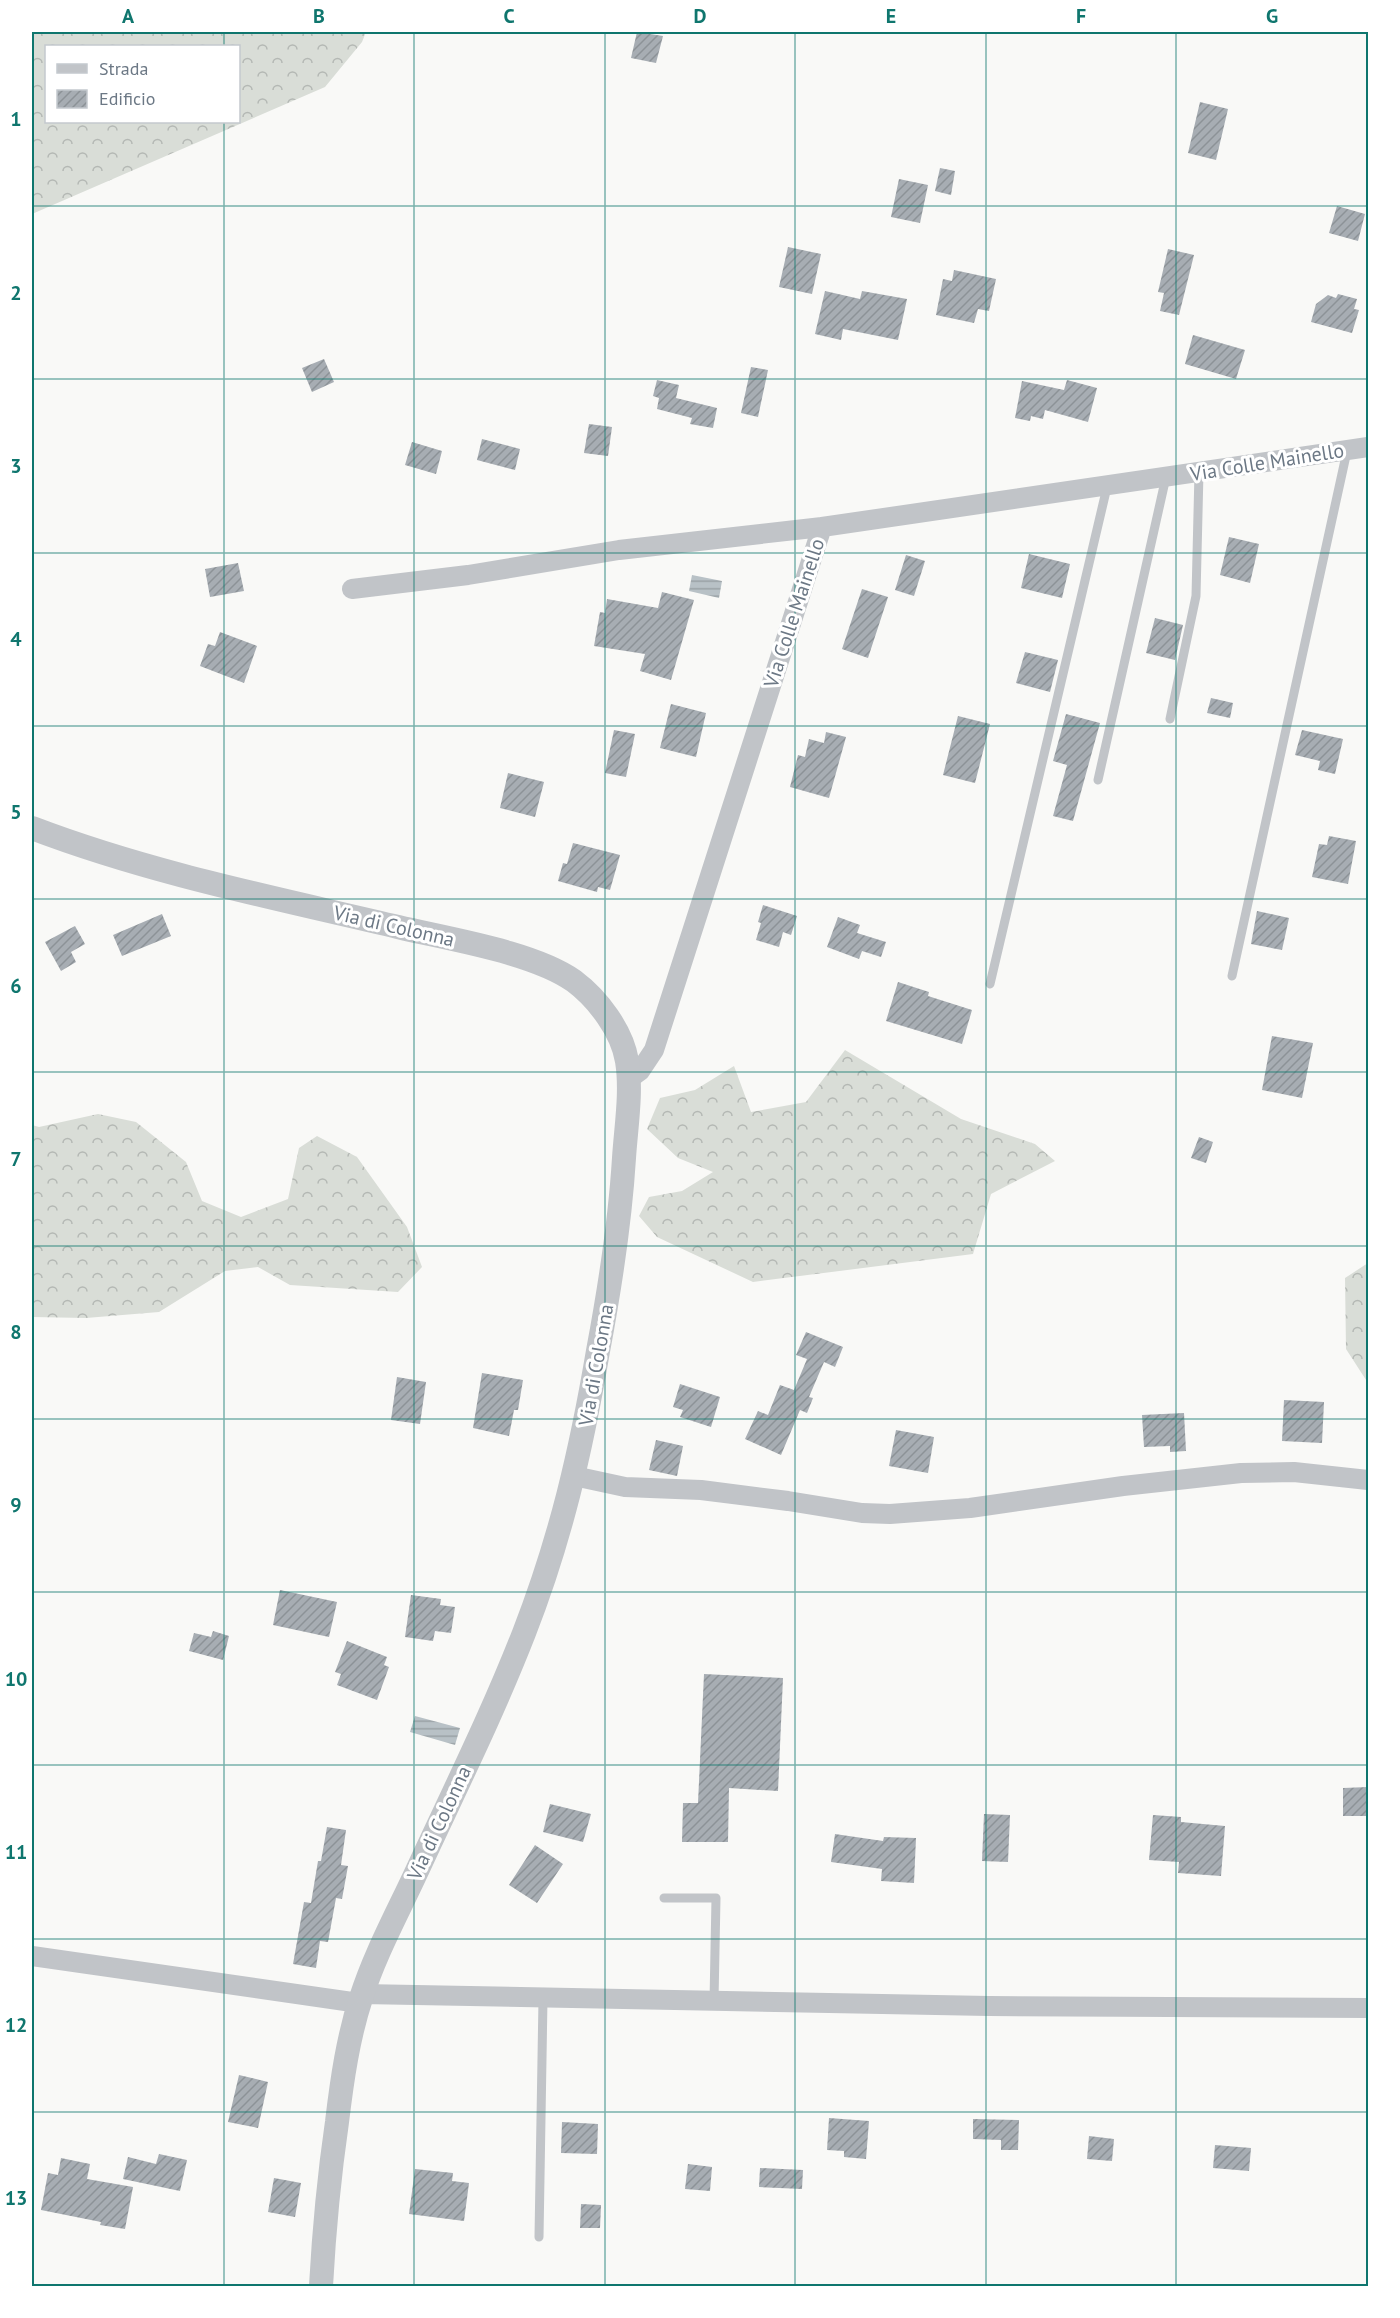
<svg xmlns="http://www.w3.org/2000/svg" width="1400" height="2318" viewBox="0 0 1400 2318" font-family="'PT Sans',sans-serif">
<defs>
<pattern id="forest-crowns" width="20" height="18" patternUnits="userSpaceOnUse" patternTransform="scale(1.5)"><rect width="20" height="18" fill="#d9ddd7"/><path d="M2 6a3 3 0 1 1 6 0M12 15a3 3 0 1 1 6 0" fill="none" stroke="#b4b8b4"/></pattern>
<pattern id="water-rules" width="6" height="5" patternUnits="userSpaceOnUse" patternTransform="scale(1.5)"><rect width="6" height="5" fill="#b8c1c6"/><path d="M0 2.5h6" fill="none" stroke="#9aa2a6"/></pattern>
<pattern id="building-hatch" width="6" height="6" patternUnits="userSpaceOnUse" patternTransform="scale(1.5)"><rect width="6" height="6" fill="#a7adb3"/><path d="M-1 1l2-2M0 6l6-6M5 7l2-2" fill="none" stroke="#8c9297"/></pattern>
</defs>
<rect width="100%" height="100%" fill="#f9f9f7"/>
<path fill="url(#forest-crowns)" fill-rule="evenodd" d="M 32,32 L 366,32 L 362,42 L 325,87 L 32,214 ZM 46,46 L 238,46 L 238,122 L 46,122 Z
M 845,1050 L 961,1119 L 1035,1144 L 1055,1161 L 991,1194 L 973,1254 L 753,1282 L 657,1237 L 639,1216 L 649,1197 L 682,1191 L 713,1172 L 678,1158 L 647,1129 L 660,1098 L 695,1090 L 734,1066 L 751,1112 L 806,1102 Z
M 98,1114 L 136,1122 L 186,1162 L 202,1201 L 241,1217 L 288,1199 L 299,1148 L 317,1136 L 357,1157 L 407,1227 L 422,1267 L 398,1292 L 290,1285 L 258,1267 L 225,1271 L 159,1312 L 86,1318 L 32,1317 L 32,1125 L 39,1127 Z
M 1368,1263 L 1368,1383 L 1346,1349 L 1345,1278 Z"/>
<path fill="url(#water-rules)" d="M 692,575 L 722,581 L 719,598 L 689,591 Z
M 415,1716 L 460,1728 L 455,1745 L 410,1732 Z"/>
<path fill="url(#building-hatch)" d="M 637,32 L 663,36 L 656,63 L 631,58 Z
M 1200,102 L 1228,109 L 1216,160 L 1188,153 Z
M 940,168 L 955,171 L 951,195 L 935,191 Z
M 899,179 L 928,185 L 920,223 L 891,217 Z
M 1337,206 L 1365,214 L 1358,241 L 1329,233 Z
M 788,247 L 821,254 L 812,294 L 779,287 Z
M 1168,249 L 1194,255 L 1179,315 L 1160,311 L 1164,293 L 1158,292 Z
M 954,270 L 996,279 L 989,311 L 978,309 L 974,323 L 936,315 L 943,279 L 952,281 Z
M 825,291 L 860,299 L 862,291 L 907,299 L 898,340 L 843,329 L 841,340 L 815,334 Z
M 1338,294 L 1357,299 L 1354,309 L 1359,310 L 1352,333 L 1311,322 L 1316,304 L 1328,295 L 1336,298 Z
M 1193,335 L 1245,350 L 1236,379 L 1185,364 Z
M 324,359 L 334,382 L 312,392 L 302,368 Z
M 751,367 L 768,370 L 758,417 L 741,413 Z
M 657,380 L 679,385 L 676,398 L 717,408 L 713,428 L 690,424 L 692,418 L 657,409 L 659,398 L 653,396 Z
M 1067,380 L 1097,388 L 1088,422 L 1045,410 L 1043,419 L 1031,416 L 1030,421 L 1015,418 L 1022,381 L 1064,390 Z
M 589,424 L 612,427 L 608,456 L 584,453 Z
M 482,439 L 520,449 L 515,470 L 477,460 Z
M 412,442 L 442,451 L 436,474 L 405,465 Z
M 1229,537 L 1259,544 L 1250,583 L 1220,575 Z
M 1029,554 L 1070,564 L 1062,598 L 1021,588 Z
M 906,555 L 925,561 L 914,596 L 895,590 Z
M 238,563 L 244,591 L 210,597 L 205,569 Z
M 862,589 L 888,597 L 868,658 L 842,649 Z
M 662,592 L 694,600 L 671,680 L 640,671 L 645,654 L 594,646 L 600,612 L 605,613 L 607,599 L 658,608 Z
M 1155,618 L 1183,625 L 1175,660 L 1146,653 Z
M 220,632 L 257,646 L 244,683 L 200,666 L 208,644 L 215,646 Z
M 1025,652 L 1058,660 L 1050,692 L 1016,683 Z
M 1211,698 L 1233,703 L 1230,718 L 1207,713 Z
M 671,704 L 706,713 L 696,757 L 660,748 Z
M 1066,714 L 1100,723 L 1073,821 L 1053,816 L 1067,765 L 1053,761 Z
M 958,716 L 990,724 L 975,783 L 943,775 Z
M 614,730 L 635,734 L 626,777 L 605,773 Z
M 1302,730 L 1343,739 L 1335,774 L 1318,770 L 1320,761 L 1295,755 Z
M 826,732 L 846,737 L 829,798 L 790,787 L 798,755 L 805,757 L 809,739 L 824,743 Z
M 508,773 L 544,782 L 535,817 L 500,808 Z
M 1329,836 L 1356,841 L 1348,884 L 1312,877 L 1319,844 L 1327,845 Z
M 573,843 L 620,855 L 610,890 L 598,887 L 597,892 L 558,881 L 563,863 L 567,864 Z
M 763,905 L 797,916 L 791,935 L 783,932 L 779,947 L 756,940 L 761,923 L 758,922 Z
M 1257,911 L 1289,918 L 1282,950 L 1251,944 Z
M 162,914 L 171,936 L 122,956 L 113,935 Z
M 838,917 L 860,925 L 857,933 L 886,942 L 881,957 L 862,951 L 859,959 L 827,947 Z
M 75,926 L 85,944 L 71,952 L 76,962 L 61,971 L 45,942 Z
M 898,982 L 929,992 L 928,996 L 972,1010 L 962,1044 L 886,1021 Z
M 1272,1036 L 1313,1043 L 1302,1098 L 1262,1090 Z
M 1199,1137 L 1213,1142 L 1206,1163 L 1191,1158 Z
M 806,1332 L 843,1347 L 835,1367 L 824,1362 L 809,1397 L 813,1398 L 807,1413 L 800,1410 L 781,1455 L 745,1439 L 758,1411 L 768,1415 L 780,1385 L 794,1390 L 807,1359 L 796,1355 Z
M 482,1373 L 523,1380 L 518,1410 L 514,1410 L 509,1436 L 473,1428 Z
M 397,1377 L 426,1382 L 420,1424 L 391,1420 Z
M 680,1384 L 720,1397 L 711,1427 L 680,1417 L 683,1410 L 673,1407 Z
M 1284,1400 L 1324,1402 L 1322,1443 L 1282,1441 Z
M 1184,1413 L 1186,1451 L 1170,1452 L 1170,1446 L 1144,1447 L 1142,1415 Z
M 896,1430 L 934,1437 L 928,1473 L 889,1466 Z
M 656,1440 L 683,1446 L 677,1476 L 649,1470 Z
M 280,1590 L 337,1602 L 329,1637 L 273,1625 Z
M 411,1595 L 441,1599 L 440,1605 L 455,1607 L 451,1633 L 435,1631 L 433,1641 L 405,1637 Z
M 213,1631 L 229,1636 L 223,1660 L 189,1651 L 194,1633 L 211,1637 Z
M 347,1641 L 387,1657 L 384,1665 L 389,1667 L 377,1700 L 337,1685 L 341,1674 L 335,1672 Z
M 704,1674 L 783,1678 L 778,1791 L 729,1788 L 728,1842 L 682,1842 L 683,1803 L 698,1803 Z
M 1368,1787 L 1368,1816 L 1343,1816 L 1343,1788 Z
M 550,1804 L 591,1814 L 583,1842 L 543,1832 Z
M 984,1814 L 1010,1815 L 1008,1862 L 982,1861 Z
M 1153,1815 L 1181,1817 L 1181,1822 L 1225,1826 L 1221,1876 L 1178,1873 L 1179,1862 L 1149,1860 Z
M 327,1827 L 346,1830 L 341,1865 L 348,1866 L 342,1899 L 336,1898 L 328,1942 L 320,1941 L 316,1968 L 293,1964 L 304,1902 L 311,1903 L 318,1861 L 321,1861 Z
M 835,1834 L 883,1841 L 884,1837 L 916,1838 L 914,1883 L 881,1881 L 882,1869 L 831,1862 Z
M 535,1845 L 563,1864 L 537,1903 L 509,1885 Z
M 239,2075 L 268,2082 L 258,2128 L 228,2122 Z
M 829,2118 L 869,2121 L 866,2159 L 844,2157 L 844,2151 L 827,2150 Z
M 973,2119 L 1019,2120 L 1018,2150 L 1001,2150 L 1001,2140 L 973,2139 Z
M 562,2122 L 598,2124 L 597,2154 L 561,2153 Z
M 1089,2136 L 1114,2139 L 1112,2161 L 1087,2159 Z
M 1215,2145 L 1251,2148 L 1249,2171 L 1213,2168 Z
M 159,2154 L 187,2160 L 180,2191 L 123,2179 L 128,2157 L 156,2164 Z
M 61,2158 L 90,2164 L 87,2179 L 133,2187 L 125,2229 L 100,2225 L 101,2222 L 41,2210 L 48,2173 L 58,2175 Z
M 688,2164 L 712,2167 L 710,2191 L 685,2189 Z
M 760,2168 L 803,2170 L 802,2189 L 759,2187 Z
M 415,2169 L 453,2173 L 452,2181 L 469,2183 L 464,2221 L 409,2214 Z
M 274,2178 L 301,2183 L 295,2217 L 268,2212 Z
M 581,2204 L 601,2205 L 600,2228 L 580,2228 Z"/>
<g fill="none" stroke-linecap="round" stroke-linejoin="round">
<path stroke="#c1c4c8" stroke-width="9" d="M 1170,719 L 1196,596 L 1199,472
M 1098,780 L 1166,477
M 1232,976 L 1347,451
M 990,984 L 1107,487
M 664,1898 L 716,1898 L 714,2001
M 539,2237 L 543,1999"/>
<path stroke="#c1c4c8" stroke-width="20" d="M 352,589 L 468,575 L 619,550 L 822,527
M 629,1079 L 640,1071 L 654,1050 L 822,527 L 1368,447
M 574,1476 L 625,1487 L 701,1490 L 788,1501 L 862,1513 L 890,1514 L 970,1508 L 1123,1486 L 1241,1473 L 1294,1472 L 1368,1480
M 32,1956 L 359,2003
M 362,1994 L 989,2006 L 1368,2008"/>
<path stroke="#c1c4c8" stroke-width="24" d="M 32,828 C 150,873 275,898 398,927 C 448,939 533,952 574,981 C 598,999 622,1031 627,1061 C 632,1092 626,1127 624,1158 C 620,1223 610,1287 598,1351 C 581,1451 561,1538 524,1633 C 492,1715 453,1793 416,1873 C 397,1914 375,1954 361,1998 C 348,2038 342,2080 337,2122 C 329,2177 324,2231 321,2286"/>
</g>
<path fill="none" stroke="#0f766e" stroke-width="1.5" stroke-opacity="0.55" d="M 224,32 L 224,46M 414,32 L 414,2286M 605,32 L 605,2286M 795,32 L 795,2286M 986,32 L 986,2286M 1176,32 L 1176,2286M 224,122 L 224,2286M 32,206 L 1368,206M 32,379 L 1368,379M 32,553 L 1368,553M 32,726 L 1368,726M 32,899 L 1368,899M 32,1072 L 1368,1072M 32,1246 L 1368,1246M 32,1419 L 1368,1419M 32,1592 L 1368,1592M 32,1765 L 1368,1765M 32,1939 L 1368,1939M 32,2112 L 1368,2112"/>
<g text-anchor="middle" stroke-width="6" stroke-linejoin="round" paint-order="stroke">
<g font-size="20" fill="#6c7885" stroke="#fff">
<text transform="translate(1267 462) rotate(-9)" y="7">Via Colle Mainello</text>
<text transform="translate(794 613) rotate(-72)" y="7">Via Colle Mainello</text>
<text transform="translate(394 926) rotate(13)" y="7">Via di Colonna</text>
<text transform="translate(596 1365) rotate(-80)" y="7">Via di Colonna</text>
<text transform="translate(439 1823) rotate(-65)" y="7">Via di Colonna</text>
</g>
</g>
<rect width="1400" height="2318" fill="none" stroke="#ffffff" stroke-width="66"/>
<rect x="45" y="45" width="195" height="78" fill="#ffffff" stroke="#c4c9ce" stroke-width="1.5"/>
<rect x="57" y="64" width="30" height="9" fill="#c1c4c8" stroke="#c4c9ce" stroke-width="1.5"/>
<text x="99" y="75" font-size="18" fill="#6c7885">Strada</text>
<rect x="57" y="90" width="30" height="18" fill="url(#building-hatch)" stroke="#c4c9ce" stroke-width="1.5"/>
<text x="99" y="105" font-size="18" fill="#6c7885">Edificio</text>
<rect x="33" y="33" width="1334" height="2252" fill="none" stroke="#0f766e" stroke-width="2"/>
<g font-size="20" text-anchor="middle" font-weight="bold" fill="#0f766e">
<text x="128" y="23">A</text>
<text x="319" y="23">B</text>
<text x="509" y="23">C</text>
<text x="700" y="23">D</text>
<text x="891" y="23">E</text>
<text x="1081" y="23">F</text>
<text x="1272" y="23">G</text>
<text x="16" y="126">1</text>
<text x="16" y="300">2</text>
<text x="16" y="473">3</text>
<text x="16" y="646">4</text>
<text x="16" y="819">5</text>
<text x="16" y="993">6</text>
<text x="16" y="1166">7</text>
<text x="16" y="1339">8</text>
<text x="16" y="1512">9</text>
<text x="16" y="1686">10</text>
<text x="16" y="1859">11</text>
<text x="16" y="2032">12</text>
<text x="16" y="2205">13</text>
</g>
</svg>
